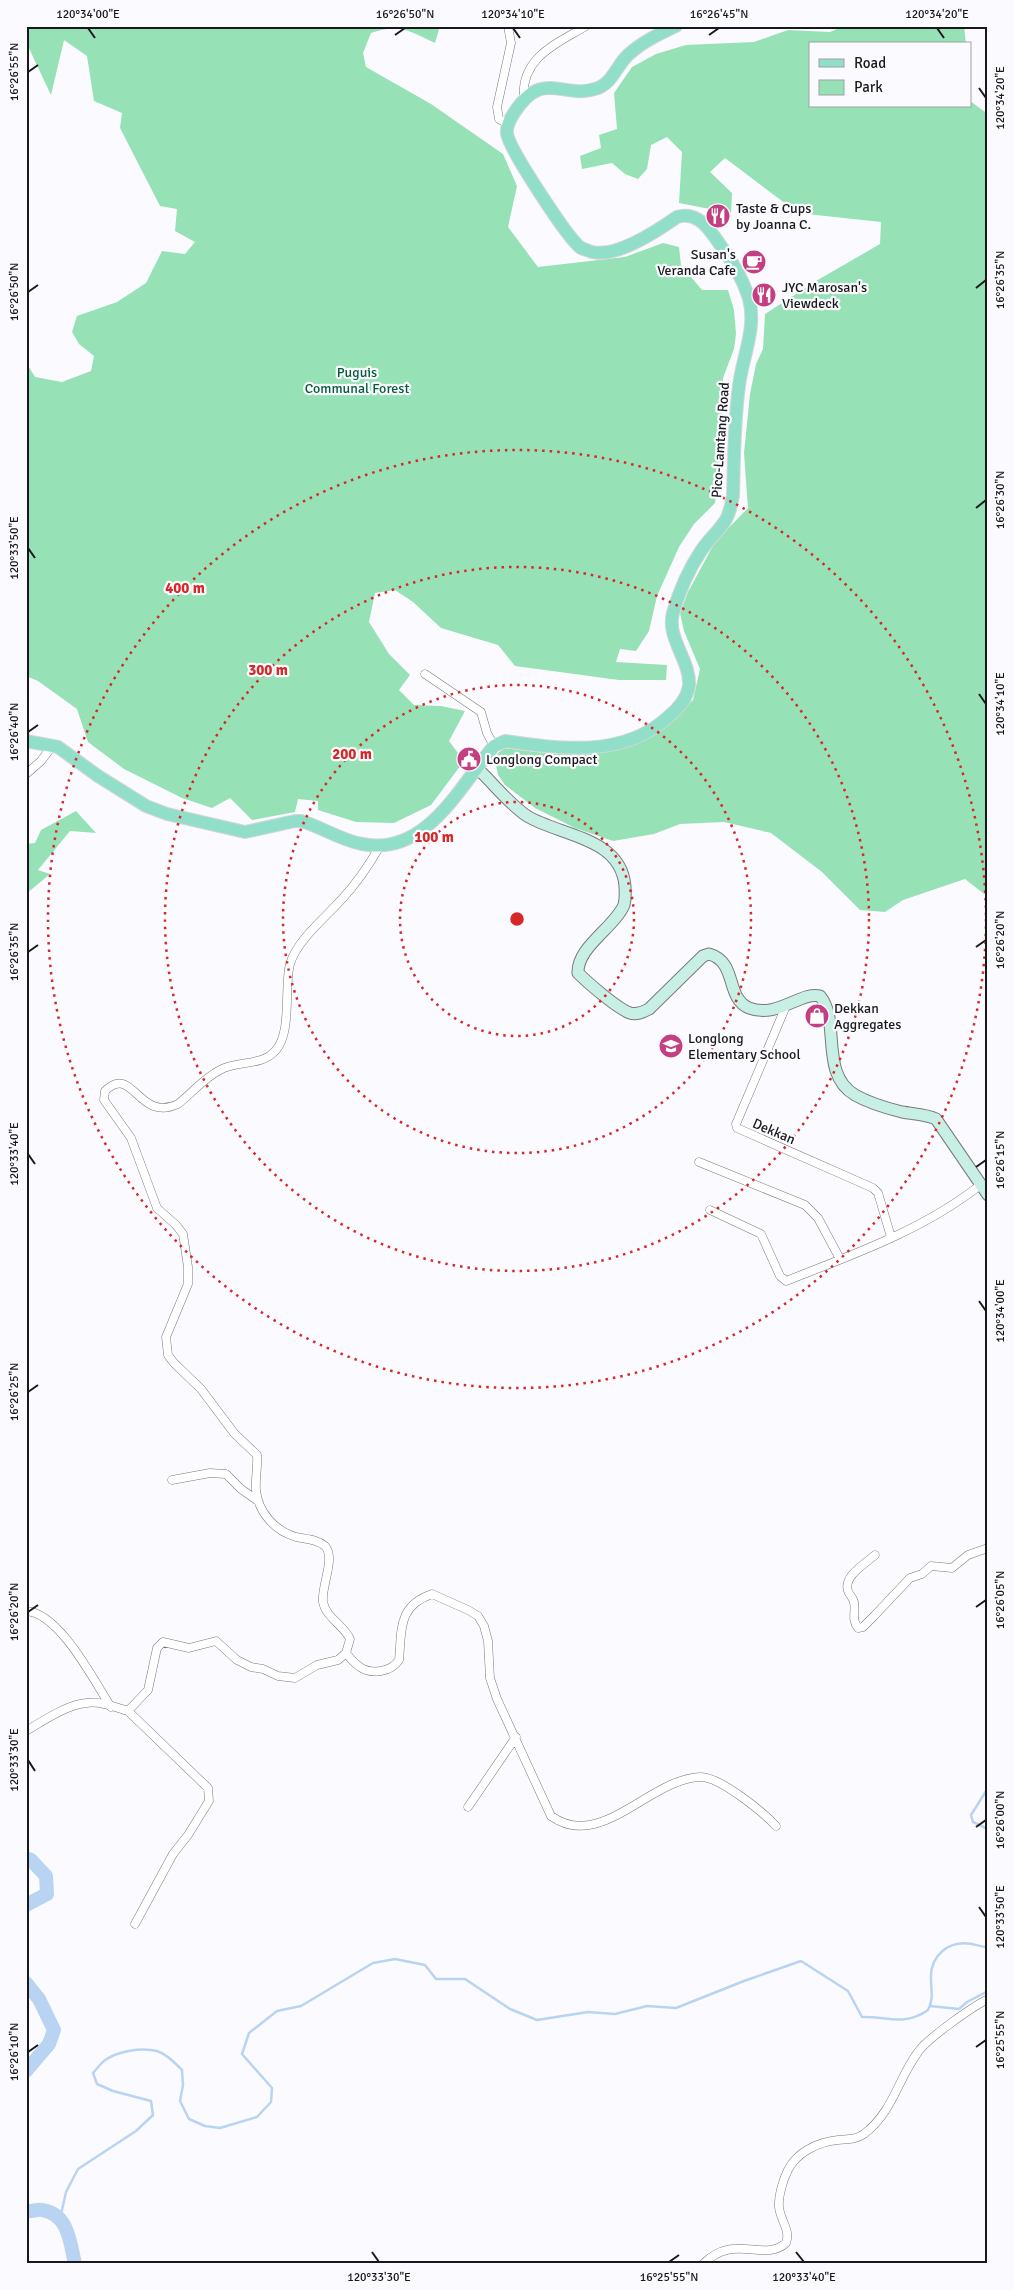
<svg xmlns="http://www.w3.org/2000/svg" width="1014" height="2290" viewBox="0 0 1014 2290" font-family="Signika,sans-serif">
<rect width="100%" height="100%" fill="#fbfbff"/>
<path fill="#96e1b6" d="M 26,26 L 440,26 L 435,43 C 409,31 400,23 371,33 L 363,53 L 366,67 L 431,104 L 503,154 L 517,186 L 508,227 L 538,267 L 625,257 L 663,243 L 679,247 L 681,265 L 702,290 L 728,290 L 734,310 L 736,334 L 734,349 L 723,378 L 722,440 L 715,503 L 694,524 L 679,547 L 657,596 L 649,631 L 636,651 L 620,649 L 616,662 L 667,665 L 666,680 L 619,680 L 515,666 L 498,645 L 441,628 L 413,602 L 395,590 L 375,593 L 369,622 L 389,654 L 410,675 L 399,690 L 414,705 L 441,706 L 465,711 L 449,741 L 464,761 L 431,805 L 394,823 L 356,822 L 318,810 L 318,801 L 298,799 L 295,812 L 252,820 L 230,798 L 212,808 L 182,798 L 124,769 L 88,742 L 77,709 L 38,681 L 26,676 L 26,362 L 35,377 L 62,382 L 91,371 L 94,356 L 79,344 L 72,332 L 77,316 L 117,302 L 146,283 L 162,251 L 185,254 L 195,242 L 175,231 L 177,209 L 160,206 L 120,128 L 122,113 L 94,101 L 87,56 L 64,40 L 51,95 L 26,42 Z
M 844,26 L 964,26 L 966,44 L 810,44 L 810,106 L 970,106 L 970,101 L 988,114 L 988,897 L 965,879 L 903,900 L 885,912 L 860,910 L 822,872 L 771,833 L 724,822 L 680,824 L 654,834 L 613,841 L 575,828 L 535,808 L 505,785 L 498,775 L 495,760 L 498,753 L 505,748 L 553,754 L 587,753 L 631,746 L 660,729 L 693,700 L 700,669 L 684,631 L 680,613 L 688,592 L 715,542 L 748,508 L 744,453 L 750,394 L 756,364 L 763,349 L 765,314 L 816,281 L 880,244 L 881,222 L 798,213 L 725,158 L 710,172 L 732,193 L 731,213 L 679,203 L 682,152 L 667,137 L 651,145 L 647,169 L 638,179 L 625,174 L 612,163 L 582,169 L 580,156 L 601,148 L 599,135 L 617,129 L 614,93 L 632,67 L 656,54 L 686,45 L 754,42 L 788,30 L 830,32 Z
M 76,811 L 96,833 L 70,831 L 38,870 L 50,874 L 26,894 L 26,844 L 35,843 L 41,830 Z"/>
<g fill="none" stroke-linecap="round" stroke-linejoin="round">
<path stroke="#b8d4f2" stroke-width="2.5" d="M 988,1788 L 971,1815 L 973,1822 L 988,1829
M 930,2006 L 959,2009 L 967,2002 L 988,1991
M 60,2219 L 66,2192 L 78,2169 L 136,2131 L 153,2115 L 151,2101 L 113,2091 L 97,2084 L 93,2073 C 97,2069 100,2064 104,2061 C 117,2051 142,2047 157,2051 C 167,2054 175,2063 182,2070 L 183,2085 L 180,2101 L 189,2119 L 205,2126 L 220,2128 L 257,2117 L 271,2102 L 272,2088 L 242,2054 L 249,2033 L 277,2011 L 301,2006 L 373,1963 L 395,1959 L 425,1965 L 436,1979 L 465,1979 L 510,2009 L 537,2020 L 588,2012 L 615,2014 L 647,2006 L 676,2008 L 744,1981 L 801,1961 L 848,1991 L 862,2017 C 886,2016 904,2027 928,2010 C 934,1998 931,1992 931,1979 C 930,1955 949,1940 972,1944 C 977,1945 982,1947 988,1947"/>
<path stroke="#b8d4f2" stroke-width="14" d="M 26,1858 L 31,1860 L 46,1876 L 47,1894 L 26,1905
M 26,1983 L 39,1999 L 54,2030 L 49,2044 L 26,2071
M 26,2211 C 31,2212 37,2209 42,2210 C 69,2214 70,2243 75,2264"/>
<defs>
<path id="street" d="M 524,99 C 520,58 556,44 586,26
M 508,124 L 499,119 L 497,107 L 511,43 L 508,26
M 425,674 L 481,712 L 487,733 L 494,746
M 26,774 L 41,761 L 53,745
M 786,1006 L 736,1124 L 737,1128 L 873,1188 L 878,1193 L 891,1237
M 699,1162 L 805,1205 L 818,1218 L 840,1259
M 710,1210 L 761,1234 L 780,1276 L 786,1281 C 852,1255 923,1230 979,1186
M 172,1480 L 210,1473 L 226,1474 L 241,1489 L 258,1501
M 875,1555 C 865,1564 843,1576 848,1591 C 849,1595 853,1597 854,1602 C 856,1612 851,1619 858,1628 L 863,1627 L 874,1616 L 910,1578 L 922,1574 L 931,1566 L 952,1568 L 968,1555 L 988,1548
M 26,1611 C 60,1613 94,1681 111,1707
M 346,1653 C 350,1658 355,1664 360,1667 C 372,1675 391,1672 399,1660 C 402,1631 397,1606 432,1594 L 468,1610 L 478,1616 L 484,1626 L 488,1641 L 490,1678 L 497,1699 L 551,1816 C 601,1852 650,1778 701,1777 C 720,1777 763,1812 776,1826
M 128,1711 L 148,1690 L 157,1648 L 163,1642 L 189,1648 L 216,1641 L 237,1660 L 251,1667 L 263,1669 L 278,1676 L 295,1678 L 317,1665 L 338,1660 L 346,1653 L 350,1639 C 344,1625 326,1618 323,1602 C 321,1586 336,1558 325,1546 C 317,1539 305,1539 296,1537 C 275,1531 258,1512 256,1490 C 255,1478 258,1467 257,1455 L 234,1433 L 201,1389 L 174,1363 L 168,1355 L 166,1337 L 188,1284 L 188,1267 L 183,1234 L 176,1225 L 157,1208 L 131,1138 L 104,1100 L 105,1091 C 133,1063 138,1123 178,1104 C 192,1093 204,1078 220,1070 C 237,1060 262,1067 276,1050 C 292,1032 284,986 290,964 C 297,940 326,917 342,899 C 357,883 369,865 380,846
M 26,1731 C 43,1721 66,1705 86,1703 C 100,1701 115,1707 128,1711 L 208,1788 L 209,1801 L 188,1835 L 173,1854 L 135,1924
M 468,1807 L 516,1737
M 703,2264 C 735,2232 763,2263 786,2243 C 791,2230 780,2220 779,2207 C 778,2196 783,2180 788,2170 C 797,2152 818,2142 838,2140 C 848,2139 855,2140 864,2134 C 893,2112 898,2079 918,2052 C 928,2038 972,2007 988,1999"/>
<path id="secondary" d="M 477,768 C 494,784 508,803 527,816 C 560,836 621,837 625,886 C 625,892 626,898 624,905 C 614,928 577,947 578,973 C 588,983 618,1009 630,1013 C 637,1015 643,1012 649,1009 L 703,956 L 709,954 C 738,962 725,998 749,1008 C 777,1019 801,991 820,996 C 841,1021 819,1074 855,1095 C 869,1103 886,1108 902,1112 C 913,1114 926,1114 936,1119 L 988,1195"/>
<path id="primary" d="M 26,741 L 58,747 L 98,776 L 146,806 L 167,814 L 245,832 L 295,821 L 301,821 C 322,827 340,840 362,844 C 426,857 459,787 494,746 L 505,741 C 560,749 624,758 668,717 C 678,709 687,699 689,686 C 691,661 666,638 673,613 C 679,592 689,569 701,551 C 708,540 718,532 725,521 C 730,514 731,504 733,496 C 734,459 734,422 739,386 C 742,358 757,328 749,299 C 742,275 728,256 714,236 C 705,223 694,212 677,217 C 657,231 617,258 592,252 C 589,251 584,249 581,248 C 568,239 510,150 507,134 C 506,126 510,119 514,113 C 544,67 562,101 598,88 C 613,82 617,65 628,55 C 642,42 659,34 676,26"/>
</defs>
<use href="#street" stroke="#78797e" stroke-width="9"/>
<use href="#secondary" stroke="#78797e" stroke-width="13"/>
<use href="#primary" stroke="#d6d6d6" stroke-width="14"/>
<use href="#street" stroke="#fff" stroke-width="8"/>
<use href="#secondary" stroke="#c8efe4" stroke-width="11"/>
<use href="#primary" stroke="#92dfc9" stroke-width="12"/>
</g>
<path fill="none" stroke="#19191b" stroke-width="2" d="M 88,28 L 95,38M 513,28 L 520,38M 937,28 L 944,38M 395,35 L 405,28M 709,35 L 719,28M 28,72 L 38,65M 979,88 L 986,98M 976,288 L 986,280M 28,292 L 38,285M 976,508 L 986,500M 28,548 L 35,558M 979,694 L 986,704M 28,732 L 38,725M 976,947 L 986,940M 28,952 L 38,945M 28,1154 L 35,1164M 976,1167 L 986,1160M 979,1301 L 986,1311M 28,1392 L 38,1385M 976,1607 L 986,1600M 28,1612 L 38,1605M 28,1760 L 35,1771M 976,1827 L 986,1820M 979,1907 L 986,1917M 976,2047 L 986,2040M 28,2052 L 38,2045M 372,2252 L 379,2262M 796,2252 L 804,2262M 669,2262 L 679,2255"/>
<g fill="none" stroke="#d62828" stroke-width="2.5" stroke-dasharray="2.5 5">
<circle cx="517" cy="919" r="117"/>
<circle cx="517" cy="919" r="234"/>
<circle cx="517" cy="919" r="352"/>
<circle cx="517" cy="919" r="469"/>
</g>
<defs>
<symbol id="restaurant-disc" viewBox="-11 -11 22 22"><circle r="9.5" fill="#c43f81" stroke="#fbfbff"/><path d="M-5-6h1v4h1v-4h1v4h1v-4h1v5L-1.5 .5V6h-2V.5L-5-1ZM5-6V6H3V1.5H1.5Q1.5-4 5-6Z" fill="#fff"/></symbol>
<symbol id="cafe-disc" viewBox="-11 -11 22 22"><circle r="9.5" fill="#c43f81" stroke="#fbfbff"/><path d="M-5.5-4.5H6V0H3Q3 3.5 0 3.5H-2.5Q-5.5 3.5-5.5 0ZM3-3.2v2h1.7v-2ZM-6 4.5H4V6H-6Z" fill="#fff"/></symbol>
<symbol id="civic-disc" viewBox="-11 -11 22 22"><circle r="9.5" fill="#c43f81" stroke="#fbfbff"/><path d="M-.6-6.5H3V-4.5H.6V-3L4-1V1h2V6H-6V1h2V-1L-.6-3ZM-1.2 2.5V6h2.4V2.5Z" fill="#fff"/></symbol>
<symbol id="shop-disc" viewBox="-11 -11 22 22"><circle r="9.5" fill="#c43f81" stroke="#fbfbff"/><path d="M-5-2.5h2.3a2.7 3.5 0 0 1 5.4 0H5L5.5 6h-11ZM-1.5-2.5h3a1.5 2.3 0 0 0-3 0Z" fill="#fff"/></symbol>
<symbol id="school-disc" viewBox="-11 -11 22 22"><circle r="9.5" fill="#c43f81" stroke="#fbfbff"/><path d="M0-5L7-2L0 1L-7-2ZM-4 1L0 2.5L4 1V4Q0 6-4 4Z" fill="#fff"/></symbol>
</defs>
<g fill-rule="evenodd">
<use href="#restaurant-disc" x="704" y="202" width="28" height="28"/>
<use href="#cafe-disc" x="740" y="248" width="28" height="28"/>
<use href="#restaurant-disc" x="750" y="281" width="28" height="28"/>
<use href="#civic-disc" x="455" y="745" width="28" height="28"/>
<use href="#shop-disc" x="803" y="1002" width="28" height="28"/>
<use href="#school-disc" x="657" y="1032" width="28" height="28"/>
</g>
<g text-anchor="middle" stroke-width="4.5" stroke-linejoin="round" paint-order="stroke">
<g font-size="14" fill="#19191b" stroke="#fbfbff" text-anchor="start">
<text x="736" y="213">Taste &amp; Cups<tspan x="736" dy="16">by Joanna C.</tspan></text>
<text x="736" y="259" text-anchor="end">Susan's<tspan x="736" dy="16">Veranda Cafe</tspan></text>
<text x="782" y="292">JYC Marosan's<tspan x="782" dy="16">Viewdeck</tspan></text>
<text x="486" y="764">Longlong Compact</text>
<text x="834" y="1013">Dekkan<tspan x="834" dy="16">Aggregates</tspan></text>
<text x="688" y="1043">Longlong<tspan x="688" dy="16">Elementary School</tspan></text>
</g>
<g font-size="14" fill="#065c39" stroke="#fbfbff">
<text x="357" y="377">Puguis<tspan x="357" dy="16">Communal Forest</tspan></text>
</g>
<g font-size="14" fill="#19191b" stroke="#fbfbff">
<text transform="translate(720 440) rotate(-86)" y="5">Pico-Lamtang Road</text>
<text transform="translate(774 1131) rotate(23)" y="5">Dekkan</text>
</g>
</g>
<circle cx="517" cy="919" r="8" fill="#d62828" stroke="#fbfbff" stroke-width="2.5"/>
<g font-size="15" text-anchor="middle" font-weight="bold" fill="#d62828" stroke="#fbfbff" stroke-width="4.5" stroke-linejoin="round" paint-order="stroke">
<text x="185" y="593">400 m</text>
<text x="268" y="675">300 m</text>
<text x="352" y="759">200 m</text>
<text x="434" y="842">100 m</text>
</g>
<rect width="1014" height="2290" fill="none" stroke="#fbfbff" stroke-width="55"/>
<rect x="809" y="42" width="162" height="65" fill="#fbfbff" stroke="#a1a1a4"/>
<rect x="819" y="59" width="25" height="8" fill="#92dfc9" stroke="#a1a1a4"/>
<text x="854" y="68" font-size="15" fill="#19191b">Road</text>
<rect x="819" y="80" width="25" height="15" fill="#96e1b6" stroke="#a1a1a4"/>
<text x="854" y="92" font-size="15" fill="#19191b">Park</text>
<rect x="28" y="28" width="958" height="2234" fill="none" stroke="#19191b" stroke-width="2"/>
<g font-size="12" text-anchor="middle" fill="#19191b">
<text x="88" y="18">120°34'00"E</text>
<text x="405" y="18">16°26'50"N</text>
<text x="513" y="18">120°34'10"E</text>
<text x="719" y="18">16°26'45"N</text>
<text x="937" y="18">120°34'20"E</text>
<text transform="translate(14 72) rotate(-90)" y="4">16°26'55"N</text>
<text transform="translate(1000 98) rotate(-90)" y="4">120°34'20"E</text>
<text transform="translate(1000 280) rotate(-90)" y="4">16°26'35"N</text>
<text transform="translate(14 292) rotate(-90)" y="4">16°26'50"N</text>
<text transform="translate(1000 500) rotate(-90)" y="4">16°26'30"N</text>
<text transform="translate(14 548) rotate(-90)" y="4">120°33'50"E</text>
<text transform="translate(1000 704) rotate(-90)" y="4">120°34'10"E</text>
<text transform="translate(14 732) rotate(-90)" y="4">16°26'40"N</text>
<text transform="translate(1000 940) rotate(-90)" y="4">16°26'20"N</text>
<text transform="translate(14 952) rotate(-90)" y="4">16°26'35"N</text>
<text transform="translate(14 1154) rotate(-90)" y="4">120°33'40"E</text>
<text transform="translate(1000 1160) rotate(-90)" y="4">16°26'15"N</text>
<text transform="translate(1000 1311) rotate(-90)" y="4">120°34'00"E</text>
<text transform="translate(14 1392) rotate(-90)" y="4">16°26'25"N</text>
<text transform="translate(1000 1600) rotate(-90)" y="4">16°26'05"N</text>
<text transform="translate(14 1612) rotate(-90)" y="4">16°26'20"N</text>
<text transform="translate(14 1760) rotate(-90)" y="4">120°33'30"E</text>
<text transform="translate(1000 1820) rotate(-90)" y="4">16°26'00"N</text>
<text transform="translate(1000 1917) rotate(-90)" y="4">120°33'50"E</text>
<text transform="translate(1000 2040) rotate(-90)" y="4">16°25'55"N</text>
<text transform="translate(14 2052) rotate(-90)" y="4">16°26'10"N</text>
<text x="379" y="2281">120°33'30"E</text>
<text x="669" y="2281">16°25'55"N</text>
<text x="804" y="2281">120°33'40"E</text>
</g>
</svg>
